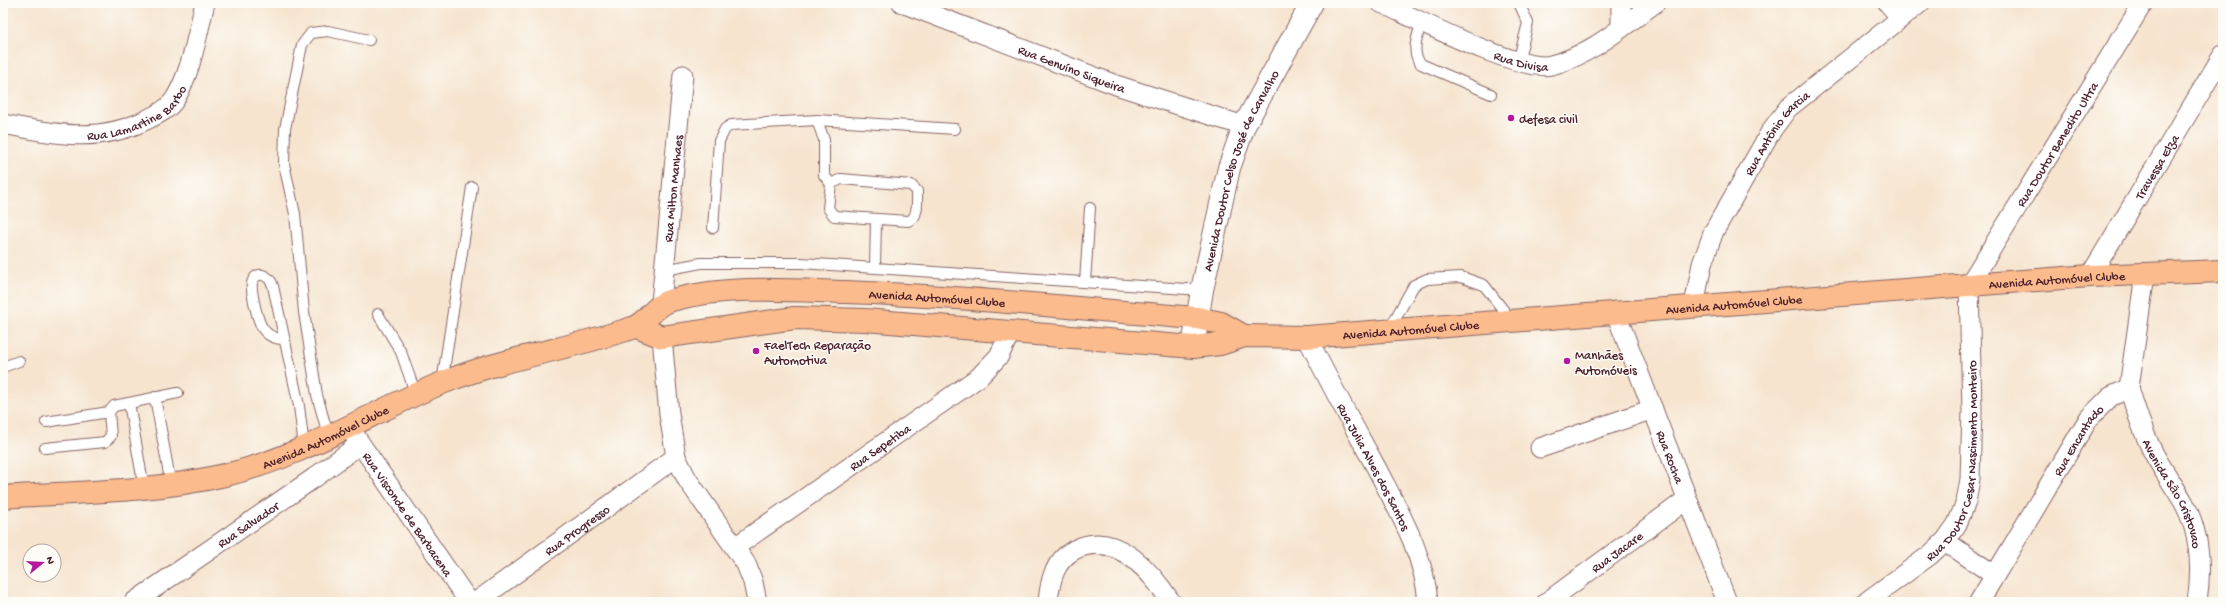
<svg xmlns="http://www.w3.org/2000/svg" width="2226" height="605" viewBox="0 0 2226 605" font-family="'Gochi Hand',sans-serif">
<rect width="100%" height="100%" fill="#fdfcf7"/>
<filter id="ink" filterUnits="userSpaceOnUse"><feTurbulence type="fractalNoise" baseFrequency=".025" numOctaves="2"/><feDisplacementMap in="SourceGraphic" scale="8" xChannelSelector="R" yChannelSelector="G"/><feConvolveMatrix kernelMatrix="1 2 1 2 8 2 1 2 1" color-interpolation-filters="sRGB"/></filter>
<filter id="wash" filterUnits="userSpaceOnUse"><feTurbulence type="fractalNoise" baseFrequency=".012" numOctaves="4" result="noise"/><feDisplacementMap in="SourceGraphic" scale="16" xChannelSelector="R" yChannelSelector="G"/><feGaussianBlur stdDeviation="0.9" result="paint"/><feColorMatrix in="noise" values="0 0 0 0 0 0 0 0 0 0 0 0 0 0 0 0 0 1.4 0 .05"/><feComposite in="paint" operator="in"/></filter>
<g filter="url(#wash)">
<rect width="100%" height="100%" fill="#f6e4cf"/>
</g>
<g filter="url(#ink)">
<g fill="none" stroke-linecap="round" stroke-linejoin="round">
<defs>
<path id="service" d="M 1422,21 C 1418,35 1410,52 1421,64 L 1491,94
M 1518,62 L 1528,23 L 1519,3
M 817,120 L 955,129
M 841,179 L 911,185 L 917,191 C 917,201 919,219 908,221 L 834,216 L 828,208 L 831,184 Z
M 713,228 L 719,141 L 725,129 L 731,125 L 817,120 L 824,140 L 824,175 L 831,184
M 875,268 L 876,219
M 664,270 L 701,263 L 801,263 L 1202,290
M 1085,282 L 1090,208
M 378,314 L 401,352 L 416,395
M 1389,330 L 1414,285 L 1427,279 L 1461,277 L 1484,285 L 1511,320
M 283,339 C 261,338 258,320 254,302 C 253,296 251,289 252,283 C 256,269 270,275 273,286 L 299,406 L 304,447
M 3,367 L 19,361
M 442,383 L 472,187
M 155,397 L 171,485
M 129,403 L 144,488
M 46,422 L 109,412
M 328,435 L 317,395 L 304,312 L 295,214 L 284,164 L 285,129 L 302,45 L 311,33 L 328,31 L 369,40
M 45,448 L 105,442 L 111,436 L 109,412 L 114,406 L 178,393"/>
<g id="minor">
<path id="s1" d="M 902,3 L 1116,85 L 1244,126"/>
<path id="s2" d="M 1381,3 C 1415,18 1520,73 1551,65 C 1590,56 1623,26 1655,3"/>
<path d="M 1621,3 L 1621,27"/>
<path d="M 1888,3 L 1900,17"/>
<path id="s3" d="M 3,124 C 54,134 97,144 146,120 C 157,115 169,109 175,99 C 192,70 197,35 205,3"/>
<path id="s4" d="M 2090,276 L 2223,55"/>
<path id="s5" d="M 661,303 L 683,75"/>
<path id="s6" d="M 1694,306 L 1702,264 L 1714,231 L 1771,131 L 1788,108 L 1920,3"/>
<path id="s7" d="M 1615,311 L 1727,602"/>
<path d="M 662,337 L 669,414 L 676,457 L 687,479 L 746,564 L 753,582 L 757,602"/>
<path id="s8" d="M 1307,337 C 1329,382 1353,425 1377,469 C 1399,512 1424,553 1428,602"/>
<path id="s9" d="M 2129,388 C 2135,408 2142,429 2151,448 C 2160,467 2174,485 2184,503 C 2200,533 2202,569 2197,602"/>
<path id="s10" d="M 353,433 L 469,602"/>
<path d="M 1540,448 L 1653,409"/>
<path d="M 1945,541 L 1994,575"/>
<path id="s11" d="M 735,547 L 979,377 L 999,356 L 1010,333"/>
<path id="s12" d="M 134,602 L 314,478 L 360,444"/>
<path id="s13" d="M 476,602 L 676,457"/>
<path d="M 1048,602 C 1050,581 1054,561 1074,550 C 1115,529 1150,570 1171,602"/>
<path id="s14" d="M 1547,602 L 1686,500"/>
<path id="s15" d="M 1866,602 L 1930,555 L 1945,541 L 1957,524 L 1966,502 L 1970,479 L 1972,411 L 1969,285 L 2143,3"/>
<path id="s16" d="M 1979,602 L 2089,418 L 2110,397 L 2129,388 L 2145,274"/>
</g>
<g id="tertiary">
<path id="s17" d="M 1193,347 L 1202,290 L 1229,168 L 1244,126 L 1312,3"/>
</g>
<g id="primary">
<path id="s18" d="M 637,327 L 662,337 L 795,318 L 865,320 L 1193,347 L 1220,344 L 1244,336 L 1307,337 L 1969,285 L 2090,276 L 2223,271"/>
<path id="s19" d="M 3,497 C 77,492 153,492 225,475 C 300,458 371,412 442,383 C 503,358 570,349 632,328 C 648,323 654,304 672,300 C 727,285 788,290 845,292 C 962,296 1080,309 1197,318 L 1221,323 L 1244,336"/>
</g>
</defs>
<use href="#service" stroke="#866464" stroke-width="12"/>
<use href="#minor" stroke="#866464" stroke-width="21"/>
<use href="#tertiary" stroke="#866464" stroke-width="24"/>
<use href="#primary" stroke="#866464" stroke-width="24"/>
<use href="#service" stroke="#fff" stroke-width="10"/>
<use href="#minor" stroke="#fff" stroke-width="19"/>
<use href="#tertiary" stroke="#fff" stroke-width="22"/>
<use href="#primary" stroke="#fbbb8c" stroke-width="22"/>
</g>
</g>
<g fill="#b5179e" stroke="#fdfcf7" stroke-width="1.5">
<circle cx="1511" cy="118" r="4"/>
<circle cx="756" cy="351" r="4"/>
<circle cx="1567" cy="361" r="4"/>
</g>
<g text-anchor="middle" stroke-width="3" stroke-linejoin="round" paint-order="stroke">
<g font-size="13" fill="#4a1f2b" stroke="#fdfcf7">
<text dy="5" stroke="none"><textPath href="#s2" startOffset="152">Rua Divisa</textPath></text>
<text dy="5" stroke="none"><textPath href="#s1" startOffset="182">Rua Genuíno Siqueira</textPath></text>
<text dy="5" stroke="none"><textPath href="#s3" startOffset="141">Rua Lamartine Barbo</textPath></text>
<text dy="5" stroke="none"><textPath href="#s6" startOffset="195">Rua Antônio Garcia</textPath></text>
<text dy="5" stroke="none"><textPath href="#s15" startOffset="528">Rua Doutor Benedito Ultra</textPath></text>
<text dy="5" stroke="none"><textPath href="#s4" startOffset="128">Travessa Elza</textPath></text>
<text dy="5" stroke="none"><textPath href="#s17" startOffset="184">Avenida Doutor Celso José de Carvalho</textPath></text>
<text dy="5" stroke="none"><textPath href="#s5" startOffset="115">Rua Milton Manhaes</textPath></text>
<text dy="5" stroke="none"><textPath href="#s18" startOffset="1428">Avenida Automóvel Clube</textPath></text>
<text dy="5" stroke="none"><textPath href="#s19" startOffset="973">Avenida Automóvel Clube</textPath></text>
<text dy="5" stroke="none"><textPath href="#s18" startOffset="1104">Avenida Automóvel Clube</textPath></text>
<text dy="5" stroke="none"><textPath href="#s18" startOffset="780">Avenida Automóvel Clube</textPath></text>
<text dy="5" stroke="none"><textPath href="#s19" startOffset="331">Avenida Automóvel Clube</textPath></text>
<text dy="5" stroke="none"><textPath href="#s16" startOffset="190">Rua Encantado</textPath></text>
<text dy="5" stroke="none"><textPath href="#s11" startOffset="176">Rua Sepetiba</textPath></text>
<text dy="5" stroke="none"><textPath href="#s7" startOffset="156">Rua Rocha</textPath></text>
<text dy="5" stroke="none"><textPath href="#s15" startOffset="181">Rua Doutor Cesar Nascimento Monteiro</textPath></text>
<text dy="5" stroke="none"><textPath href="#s8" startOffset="146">Rua Julia Alves dos Santos</textPath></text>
<text dy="5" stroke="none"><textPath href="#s9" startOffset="115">Avenida Sāo Cristovao</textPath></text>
<text dy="5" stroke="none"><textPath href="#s10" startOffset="98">Rua Visconde de Barbacena</textPath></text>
<text dy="5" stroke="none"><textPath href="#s12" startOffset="138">Rua Salvador</textPath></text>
<text dy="5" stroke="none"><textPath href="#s13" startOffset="124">Rua Progresso</textPath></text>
<text dy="5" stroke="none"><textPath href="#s14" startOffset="86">Rua Jacare</textPath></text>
</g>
<g font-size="13" fill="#4a1f2b" stroke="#fdfcf7" text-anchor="start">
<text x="1519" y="123">defesa civil</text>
<text x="764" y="349">FaelTech Reparação<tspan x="764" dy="15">Automotiva</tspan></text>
<text x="1575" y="359">Manhães<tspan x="1575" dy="15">Automóveis</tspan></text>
</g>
</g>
<rect width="2226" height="605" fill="none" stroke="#fdfcf7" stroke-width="16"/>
<g transform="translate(42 563) rotate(72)"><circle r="19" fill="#fdfcf7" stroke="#b5a4a5"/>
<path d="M0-3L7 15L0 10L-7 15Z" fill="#b5179e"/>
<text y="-6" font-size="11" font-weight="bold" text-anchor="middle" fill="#4a1f2b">N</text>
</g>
</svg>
